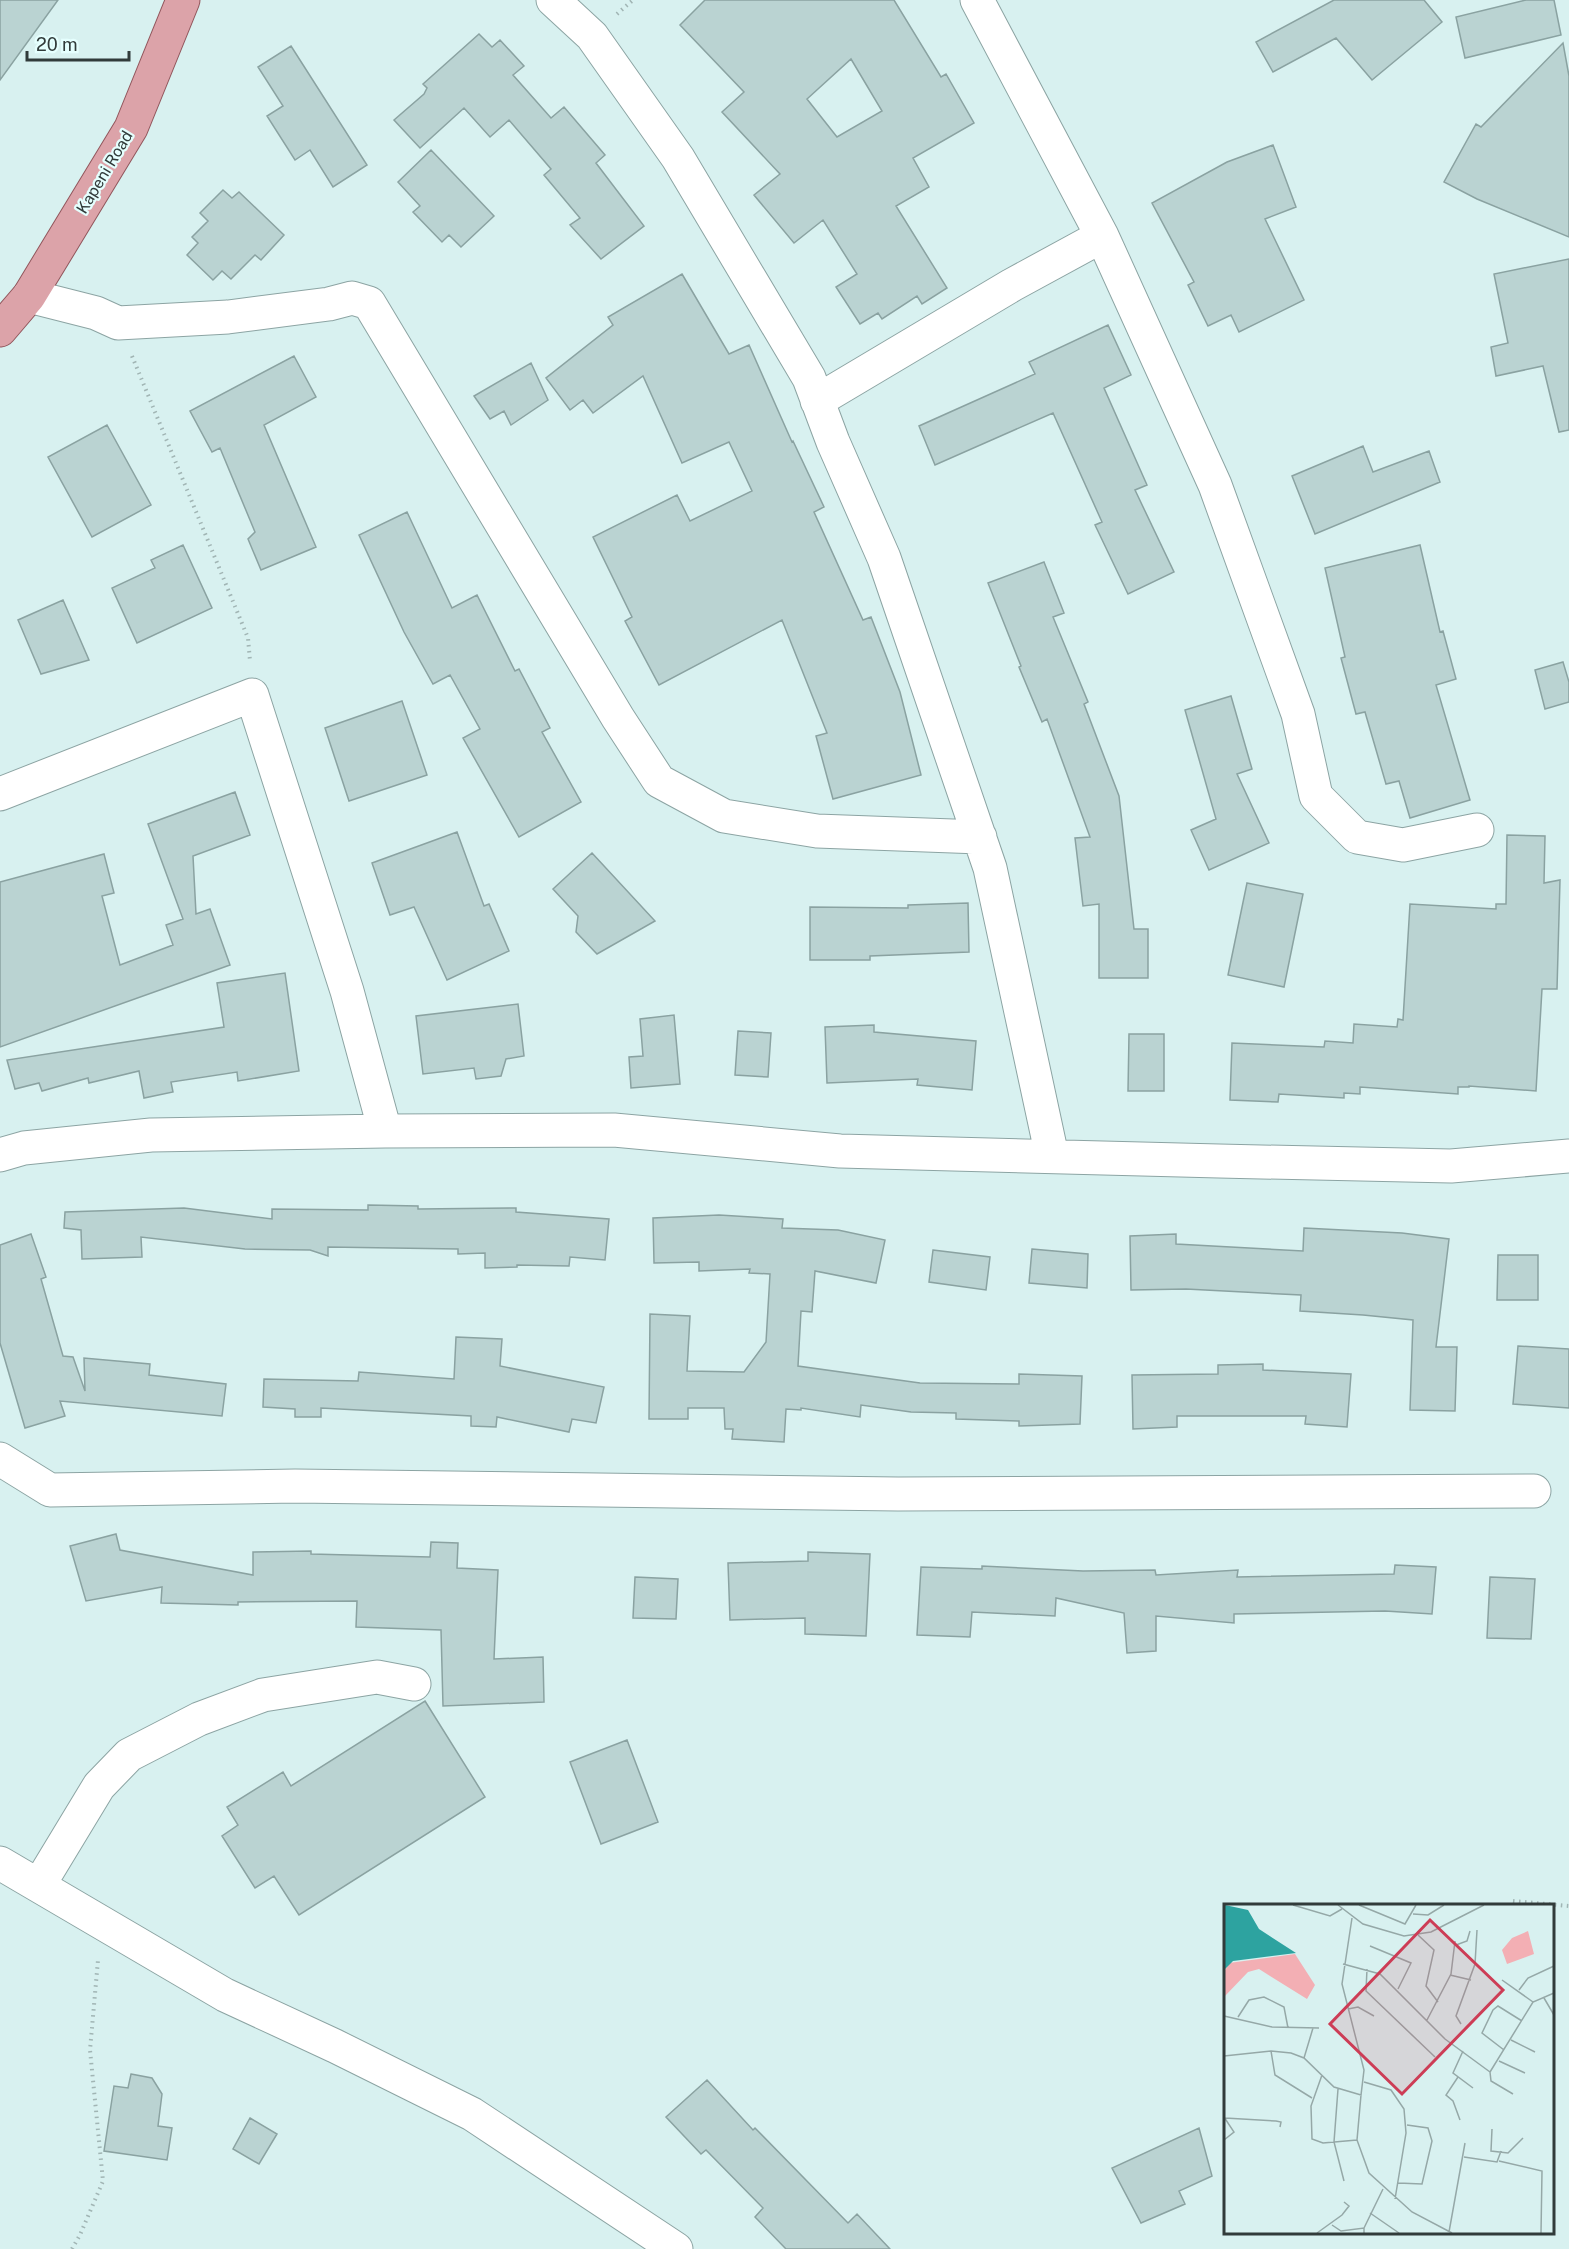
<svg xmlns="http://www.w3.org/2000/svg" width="1569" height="2249" viewBox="0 0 1569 2249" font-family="'Public Sans',sans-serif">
<rect width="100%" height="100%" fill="#d8f1f0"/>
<path fill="#bad3d2" stroke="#8aa2a1" stroke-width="1.5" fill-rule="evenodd" d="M 0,0 L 58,0 L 0,80 Z
M 705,0 L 894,0 L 941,77 L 946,74 L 974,123 L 913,158 L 929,187 L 896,206 L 947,288 L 922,304 L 917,296 L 882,319 L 878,313 L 860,324 L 836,287 L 857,274 L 823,220 L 794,243 L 754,195 L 780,174 L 722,112 L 744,92 L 680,25 ZM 851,59 L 882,111 L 837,137 L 807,99 Z
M 1334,0 L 1424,0 L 1442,22 L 1372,80 L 1336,38 L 1273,72 L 1256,42 Z
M 1526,0 L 1554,0 L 1561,35 L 1465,58 L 1456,17 Z
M 479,34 L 492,47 L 500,40 L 524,66 L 513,75 L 551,118 L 564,107 L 605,155 L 596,163 L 644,226 L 601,259 L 570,225 L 580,218 L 544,175 L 551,169 L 509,120 L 490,137 L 464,108 L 420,148 L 394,120 L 424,94 L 427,88 L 423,84 Z
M 1563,43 L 1569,76 L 1569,237 L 1477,199 L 1444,182 L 1476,124 L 1481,127 Z
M 291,46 L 367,165 L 333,187 L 310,150 L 295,160 L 267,116 L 283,106 L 258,67 Z
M 1273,145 L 1296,207 L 1265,219 L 1304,300 L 1239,332 L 1231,315 L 1208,326 L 1188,285 L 1194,282 L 1152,203 L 1227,162 Z
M 431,150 L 494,216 L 461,247 L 449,235 L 442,242 L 413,212 L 420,206 L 398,182 Z
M 223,190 L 232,198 L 239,192 L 284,235 L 261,260 L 255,255 L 231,279 L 222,271 L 213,280 L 187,255 L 198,243 L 192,237 L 208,221 L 200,213 Z
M 1569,259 L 1569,430 L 1559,432 L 1543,366 L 1496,376 L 1491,347 L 1508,343 L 1494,274 Z
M 682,274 L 729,354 L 749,345 L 792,442 L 793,441 L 824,507 L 814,512 L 863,620 L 871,617 L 900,692 L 921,775 L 833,799 L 816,736 L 827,733 L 782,620 L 659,685 L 625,621 L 632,617 L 593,537 L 677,495 L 690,521 L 752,491 L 729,442 L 682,463 L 643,376 L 593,413 L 583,400 L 570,410 L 546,378 L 613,325 L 608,317 Z
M 1108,325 L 1131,375 L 1104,388 L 1147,485 L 1135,490 L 1174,572 L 1128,594 L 1095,525 L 1102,522 L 1053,413 L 935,465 L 919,426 L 1035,374 L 1029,362 Z
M 294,356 L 316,397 L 264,425 L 316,547 L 261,570 L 248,539 L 255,532 L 220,448 L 212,452 L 190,411 Z
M 531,363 L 548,400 L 511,425 L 504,411 L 490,419 L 474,396 Z
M 107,425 L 151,505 L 92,537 L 48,457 Z
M 1363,446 L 1373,472 L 1429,451 L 1440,482 L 1315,534 L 1292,476 Z
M 407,512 L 452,608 L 477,595 L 515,671 L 519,669 L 550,728 L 542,732 L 581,802 L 519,837 L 463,738 L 480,729 L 450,675 L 433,684 L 404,632 L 359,535 Z
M 183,545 L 212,608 L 137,643 L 112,588 L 155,568 L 151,560 Z
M 1420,545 L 1440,632 L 1443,631 L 1456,679 L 1436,685 L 1470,800 L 1410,818 L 1399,781 L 1386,784 L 1365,712 L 1356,714 L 1341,658 L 1345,657 L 1325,568 Z
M 1044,562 L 1064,613 L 1053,617 L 1088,702 L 1084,704 L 1119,796 L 1134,929 L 1148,929 L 1148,978 L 1099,978 L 1099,904 L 1083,906 L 1075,838 L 1090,837 L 1047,719 L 1042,722 L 1019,667 L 1021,666 L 988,583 Z
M 63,600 L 89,660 L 41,674 L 18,620 Z
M 1563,662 L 1569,682 L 1569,702 L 1545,709 L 1535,670 Z
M 1231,696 L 1252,769 L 1237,774 L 1269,843 L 1209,870 L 1191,830 L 1216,819 L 1185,710 Z
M 402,701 L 427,775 L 349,801 L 325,728 Z
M 235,792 L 250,835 L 193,856 L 196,914 L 210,909 L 230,965 L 0,1047 L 0,882 L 104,854 L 114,893 L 102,896 L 120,965 L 173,945 L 166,925 L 183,919 L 148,824 Z
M 457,832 L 484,906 L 489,904 L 509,951 L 447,980 L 414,907 L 390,915 L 372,863 Z
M 1507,835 L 1545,836 L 1544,883 L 1560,880 L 1557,989 L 1542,989 L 1536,1091 L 1469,1086 L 1469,1087 L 1458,1087 L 1458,1094 L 1360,1087 L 1360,1094 L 1344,1093 L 1344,1098 L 1279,1094 L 1278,1102 L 1230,1100 L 1232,1043 L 1324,1047 L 1325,1041 L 1353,1043 L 1354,1024 L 1397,1027 L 1398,1019 L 1403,1020 L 1410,904 L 1496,909 L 1496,904 L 1506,904 Z
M 592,853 L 655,921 L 597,954 L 576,932 L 578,916 L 553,889 Z
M 1247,883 L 1303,894 L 1284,987 L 1228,975 Z
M 968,903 L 969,952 L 870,956 L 870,960 L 810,960 L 810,907 L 908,908 L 908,905 Z
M 285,973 L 299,1071 L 238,1081 L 237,1072 L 171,1082 L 173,1092 L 144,1098 L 139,1071 L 89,1083 L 88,1078 L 42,1091 L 39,1083 L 15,1089 L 7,1060 L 224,1027 L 217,983 Z
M 518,1004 L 524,1056 L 506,1059 L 501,1076 L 476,1079 L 474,1068 L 423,1074 L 416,1016 Z
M 674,1015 L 680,1084 L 631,1088 L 629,1057 L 643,1056 L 640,1019 Z
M 874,1025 L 874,1032 L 976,1041 L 972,1090 L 917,1085 L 918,1079 L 827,1083 L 825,1027 Z
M 738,1031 L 771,1033 L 768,1077 L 735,1075 Z
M 1129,1034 L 1164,1034 L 1164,1091 L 1128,1091 Z
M 368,1205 L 418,1206 L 418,1209 L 516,1208 L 516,1212 L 609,1219 L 605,1260 L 570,1257 L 569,1266 L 517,1265 L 517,1267 L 485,1268 L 485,1253 L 458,1254 L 458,1249 L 328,1247 L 328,1256 L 310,1250 L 245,1249 L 141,1237 L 142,1257 L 82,1259 L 81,1230 L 64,1228 L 65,1212 L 184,1208 L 272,1219 L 272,1209 L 368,1210 Z
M 719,1215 L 783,1219 L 782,1228 L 838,1230 L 885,1240 L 876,1283 L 815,1271 L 812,1312 L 801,1311 L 798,1366 L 920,1383 L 1019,1384 L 1019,1374 L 1082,1376 L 1080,1424 L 1019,1426 L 1019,1421 L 956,1419 L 956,1413 L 911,1412 L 861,1405 L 860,1417 L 801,1408 L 801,1410 L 786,1409 L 784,1442 L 732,1439 L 733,1429 L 725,1429 L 724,1408 L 688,1408 L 688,1419 L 649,1419 L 650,1314 L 690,1316 L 687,1371 L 744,1372 L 766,1342 L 770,1274 L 749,1273 L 750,1269 L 699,1271 L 699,1262 L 654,1263 L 653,1218 Z
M 1304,1228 L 1402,1233 L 1449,1239 L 1436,1347 L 1457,1347 L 1455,1411 L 1410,1410 L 1413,1320 L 1363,1315 L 1300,1311 L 1301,1295 L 1186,1289 L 1131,1290 L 1130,1236 L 1176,1234 L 1176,1244 L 1303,1251 Z
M 31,1234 L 46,1277 L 41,1279 L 63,1356 L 73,1357 L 85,1391 L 84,1358 L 150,1364 L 149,1375 L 226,1384 L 222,1416 L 60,1401 L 65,1416 L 25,1428 L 0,1343 L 0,1245 Z
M 1032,1249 L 1088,1254 L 1087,1288 L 1029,1283 Z
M 933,1250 L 990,1257 L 986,1290 L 929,1282 Z
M 1498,1255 L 1538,1255 L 1538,1300 L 1497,1300 Z
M 456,1337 L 502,1339 L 500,1366 L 604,1387 L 596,1423 L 572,1419 L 569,1432 L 497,1417 L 496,1427 L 471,1426 L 471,1416 L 321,1408 L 321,1417 L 295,1417 L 295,1409 L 263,1407 L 264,1379 L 358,1381 L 359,1372 L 454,1379 Z
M 1518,1346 L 1569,1349 L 1569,1408 L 1513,1404 Z
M 1263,1364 L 1263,1370 L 1351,1374 L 1347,1427 L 1305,1424 L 1306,1416 L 1177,1416 L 1177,1427 L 1133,1429 L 1132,1375 L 1218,1374 L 1218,1365 Z
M 116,1534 L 120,1550 L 253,1575 L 253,1552 L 311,1551 L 311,1554 L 430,1557 L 431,1542 L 458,1543 L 457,1568 L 498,1570 L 494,1659 L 543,1657 L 544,1702 L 443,1706 L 441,1630 L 356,1627 L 357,1601 L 238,1602 L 238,1605 L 161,1603 L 162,1587 L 86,1601 L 70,1546 Z
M 808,1552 L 870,1554 L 866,1636 L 805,1634 L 805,1618 L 730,1620 L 728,1563 L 808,1561 Z
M 1395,1565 L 1436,1567 L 1432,1614 L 1385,1611 L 1234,1614 L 1234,1623 L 1156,1616 L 1156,1651 L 1127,1653 L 1124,1613 L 1056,1598 L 1055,1616 L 972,1612 L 970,1637 L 917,1635 L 921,1567 L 982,1569 L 982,1566 L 1083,1571 L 1155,1570 L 1156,1575 L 1238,1570 L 1237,1577 L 1394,1574 Z
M 635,1577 L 678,1579 L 676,1619 L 633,1618 Z
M 1490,1577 L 1535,1579 L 1531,1639 L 1487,1638 Z
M 425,1701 L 485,1797 L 299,1915 L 274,1876 L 255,1888 L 222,1836 L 238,1825 L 227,1807 L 283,1772 L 291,1786 Z
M 627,1740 L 658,1822 L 601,1844 L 570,1762 Z
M 131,2074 L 152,2078 L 162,2094 L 158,2126 L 172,2128 L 167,2160 L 104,2151 L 114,2086 L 128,2088 Z
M 707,2080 L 753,2130 L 755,2128 L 848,2223 L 857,2214 L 890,2249 L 786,2249 L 755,2217 L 763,2208 L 706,2150 L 701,2154 L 666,2117 Z
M 250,2118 L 277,2134 L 259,2164 L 233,2149 Z
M 1199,2128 L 1212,2176 L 1179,2191 L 1185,2204 L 1141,2223 L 1112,2168 Z"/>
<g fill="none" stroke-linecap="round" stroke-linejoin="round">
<defs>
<path id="minor" d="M 553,0 L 592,36 L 678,158 L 809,378 L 833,442 L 884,558 L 990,868 L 1052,1156
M 977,0 L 1102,236 L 1215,485 L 1298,714 L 1316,796 L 1357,837 L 1403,845 L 1477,830
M 29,296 L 96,313 L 118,323 L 228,317 L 329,304 L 352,298 L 369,303 L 618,718 L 659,781 L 724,816 L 817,831 L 980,837
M 817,401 L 1012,285 L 1102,236
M 0,794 L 252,695 L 347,991 L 385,1131
M 0,1155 L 24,1148 L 151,1135 L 385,1131 L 614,1130 L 840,1151 L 1219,1161 L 1451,1166 L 1569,1156
M 0,1459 L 50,1490 L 295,1486 L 898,1494 L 1534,1491
M 0,1863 L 225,1995 L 335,2046 L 472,2114 L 676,2249
M 39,1885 L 99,1786 L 129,1755 L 199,1719 L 263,1695 L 377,1677 L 414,1684"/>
<path id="major" d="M 0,330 L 29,296 L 131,128 L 183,0"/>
</defs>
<use href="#minor" stroke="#8ca4a3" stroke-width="35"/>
<use href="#major" stroke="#91565c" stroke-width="35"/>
<path stroke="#a1b5b4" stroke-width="4" stroke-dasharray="1.5 4.5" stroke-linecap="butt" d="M 617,14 L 633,0
M 132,356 L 248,638 L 250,661
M 1513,1901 L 1569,1906
M 72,2249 L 80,2235 L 103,2181 L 90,2050 L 98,1960"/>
<use href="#minor" stroke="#fff" stroke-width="33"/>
<use href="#major" stroke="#dca3a9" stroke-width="33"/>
</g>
<g text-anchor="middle" stroke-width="4.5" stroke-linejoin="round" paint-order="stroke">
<g font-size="16" fill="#313b3a" stroke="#e5fffe">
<text transform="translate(104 172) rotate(-59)" y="6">Kapeni Road</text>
</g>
</g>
<g transform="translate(1224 1904)">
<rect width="330" height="330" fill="#d8f1f0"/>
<path d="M 304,27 L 310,50 L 283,60 L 278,46 L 288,34 ZM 71,50 L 91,81 L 83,95 L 35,65 L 24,68 L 1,92 L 1,66 L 5,59 Z" fill="#f3afb4"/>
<path d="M 1,1 L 24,6 L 35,25 L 72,49 L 9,57 L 0,66 Z" fill="#2da3a0"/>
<path fill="none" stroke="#95a8a7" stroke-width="1.5" d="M 69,1 L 106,12 L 118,5M 114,1 L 139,20 L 180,32 L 207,28 L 260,1M 135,1 L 181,20 L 192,1M 189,10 L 204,11 L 220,1M 194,31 L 210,46 L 202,82 L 214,98M 232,41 L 243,37 L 246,27M 146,42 L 187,59 L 174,85M 119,60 L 156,70 L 221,135 L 266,168M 143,65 L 142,87 L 211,153M 226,71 L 247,76M 278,76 L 309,98M 295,86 L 304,74 L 330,62M 320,94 L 330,111M 124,105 L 134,103 L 150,112M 0,112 L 48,123 L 95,124M 14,113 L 25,96 L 40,93 L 60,103 L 64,124M 203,116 L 227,70 L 231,37M 237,120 L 232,112 L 251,60 L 253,26M 287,136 L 311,148M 280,146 L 258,129 L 269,106 L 274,102 L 298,117M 47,147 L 51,171 L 88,194M 239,147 L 229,169 L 249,184M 0,152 L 47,147 L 67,149 L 80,154 L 110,183 L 137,191 L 140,166 L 118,80 L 128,14M 80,154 L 89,124M 275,157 L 301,169M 98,171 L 87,202 L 88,235 L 99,239 L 133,236M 234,173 L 222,191 L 229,197 L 236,216M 140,178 L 167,186 L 180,205 L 182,229 L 171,295M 114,185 L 110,238 L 120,277M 289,190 L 267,177 L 266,168 L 309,98 L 330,89M 137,191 L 133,236 L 145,269 L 188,308 L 228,329M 0,213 L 10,228 L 0,236M 1,214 L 52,217 L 57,218 L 56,223M 268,225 L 267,247 L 284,249 L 299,234M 240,253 L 273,258 L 277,247M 275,257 L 318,267 L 317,329M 174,279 L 198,280 L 208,237 L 204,224 L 183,221M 146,309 L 175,329M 108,321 L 117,327 L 140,324 L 140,329M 140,324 L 159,285M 225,328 L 241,239M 93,329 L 118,311 L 125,302 L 120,298"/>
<path fill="#cd3d56" fill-opacity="0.15" stroke="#cd3d56" stroke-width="3" d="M 206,16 L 279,86 L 178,190 L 106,120 Z"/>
<rect width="330" height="330" fill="none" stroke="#313b3a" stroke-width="3"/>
</g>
<path d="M27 51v9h102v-9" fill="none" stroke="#313b3a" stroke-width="3"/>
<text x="36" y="51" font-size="18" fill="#313b3a" stroke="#e5fffe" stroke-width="4.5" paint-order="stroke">20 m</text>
</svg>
